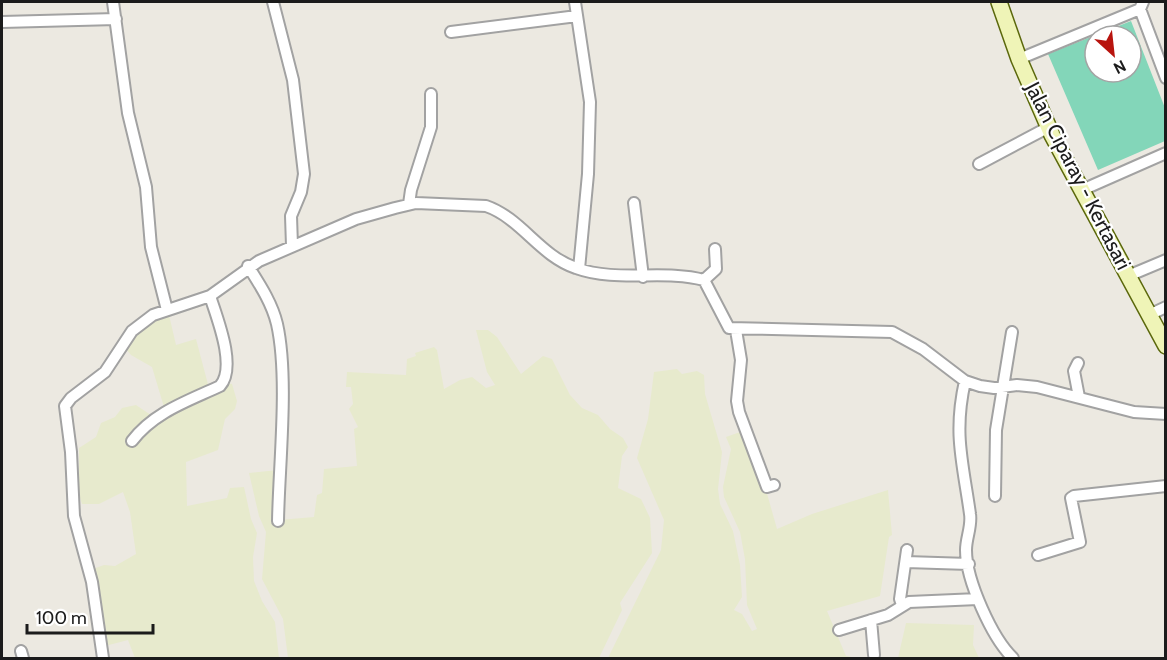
<svg xmlns="http://www.w3.org/2000/svg" width="1167" height="660" viewBox="0 0 1167 660" font-family="Cabin,sans-serif">
<rect width="100%" height="100%" fill="#ece9e1"/>
<path fill="#e7eacd" d="M 169,315 L 176,345 L 196,339 L 210,392 L 226,383 L 232,384 L 237,401 L 235,409 L 225,419 L 218,450 L 186,462 L 187,506 L 227,498 L 230,488 L 244,487 L 251,519 L 257,533 L 253,557 L 254,581 L 262,601 L 275,622 L 279,658 L 135,658 L 128,640 L 105,646 L 93,569 L 104,565 L 115,566 L 136,554 L 130,512 L 123,492 L 99,504 L 82,504 L 79,495 L 79,448 L 96,437 L 101,423 L 115,417 L 122,408 L 136,405 L 151,415 L 164,407 L 152,367 L 131,355 L 125,348 L 140,326 Z
M 476,330 L 488,330 L 497,337 L 521,374 L 543,356 L 552,359 L 570,395 L 582,408 L 598,415 L 610,429 L 623,438 L 628,447 L 622,456 L 618,488 L 641,499 L 650,518 L 652,553 L 620,603 L 622,610 L 599,658 L 288,658 L 283,619 L 262,579 L 266,532 L 259,516 L 249,473 L 278,470 L 279,520 L 314,517 L 317,495 L 322,493 L 324,469 L 357,466 L 354,429 L 358,427 L 349,409 L 353,404 L 351,387 L 346,387 L 347,372 L 406,375 L 407,359 L 416,356 L 415,353 L 434,347 L 437,350 L 444,389 L 460,380 L 472,377 L 486,388 L 495,385 L 487,372 Z
M 677,369 L 682,374 L 697,371 L 704,375 L 705,394 L 722,452 L 718,489 L 720,504 L 733,531 L 740,565 L 742,597 L 734,610 L 742,614 L 752,631 L 757,629 L 747,605 L 745,559 L 740,532 L 724,497 L 723,487 L 731,449 L 726,437 L 743,431 L 766,490 L 777,529 L 812,514 L 888,490 L 892,535 L 889,537 L 880,596 L 827,611 L 846,656 L 857,658 L 608,658 L 661,550 L 664,520 L 637,458 L 648,419 L 654,372 Z
M 906,623 L 974,625 L 973,645 L 979,658 L 898,658 Z"/>
<path fill="#83d6b9" fill-rule="evenodd" d="M 1131,21 L 1165,108 L 1165,141 L 1098,170 L 1048,54 ZM 1095,36 L 1131,36 L 1131,72 L 1095,72 Z"/>
<g fill="none" stroke-linecap="round" stroke-linejoin="round">
<defs>
<path id="minor" d="M 113,2 L 128,113 L 146,187 L 151,247 L 167,310
M 273,2 L 293,80 L 304,174 L 301,192 L 291,216 L 292,246
M 575,2 L 590,102 L 588,174 L 579,269
M 1143,2 L 1140,9 L 1166,78
M 2,22 L 116,19
M 451,32 L 577,16
M 1019,59 L 1140,9
M 979,164 L 1049,127
M 1082,190 L 1166,153
M 634,203 L 643,277
M 409,204 L 411,190 L 431,127 L 431,94
M 248,266 C 260,285 272,303 277,324 C 289,378 279,464 278,521
M 1128,276 L 1166,260
M 704,280 L 716,269 L 715,249
M 1149,315 L 1166,307
M 736,330 L 741,360 L 737,401 L 739,412 L 767,487 L 774,485
M 1078,363 L 1074,371 L 1079,397
M 965,381 C 953,434 963,463 970,514 C 972,526 966,538 966,550 C 966,580 992,638 1013,658
M 132,441 C 154,412 188,401 220,386 C 237,367 217,318 210,296
M 995,496 L 996,430 L 1012,332
M 1038,555 L 1080,542 L 1071,498 L 1074,496 L 1166,486
M 906,562 L 969,564
M 902,605 L 900,599 L 907,550
M 871,620 L 874,655
M 839,630 L 888,615 L 909,602 L 978,599
M 21,651 L 23,658
M 103,658 L 92,582 L 74,516 L 71,452 L 65,406 L 71,398 L 105,372 L 132,331 L 153,315 L 210,296 L 259,261 L 356,219 L 395,208 L 416,203 L 486,206 C 521,218 540,256 576,268 C 617,283 663,269 704,280 L 729,328 L 892,332 L 923,349 L 965,381 L 980,386 L 994,388 L 1017,385 L 1037,387 L 1134,412 L 1166,414"/>
<path id="secondary" d="M 999,2 L 1019,59 L 1052,135 L 1166,346"/>
</defs>
<use href="#minor" stroke="#a2a2a2" stroke-width="14"/>
<use href="#secondary" stroke="#5b680c" stroke-width="18"/>
<use href="#minor" stroke="#fff" stroke-width="10"/>
<use href="#secondary" stroke="#eff4b7" stroke-width="15"/>
</g>
<g text-anchor="middle" stroke-width="4.5" stroke-linejoin="round" paint-order="stroke">
<g font-size="21" fill="#1b1b1b" stroke="#fff">
<text transform="translate(1078 176) rotate(63)" y="7">Jalan Ciparay - Kertasari</text>
</g>
</g>
<rect width="1167" height="660" fill="none" stroke="#1b1b1b" stroke-width="6"/>
<g transform="translate(1113 54) rotate(153)"><circle r="28" fill="#ffffff" stroke="#a4a4a4" stroke-width="1.5"/>
<path d="M0-4.5L10 22L0 15L-10 22Z" fill="#b8140e"/>
<text y="-9" font-size="16" font-weight="bold" text-anchor="middle" fill="#1b1b1b">N</text>
</g>
<path d="M27 624v9h126v-9" fill="none" stroke="#1b1b1b" stroke-width="3"/>
<text x="36" y="624" font-size="18" fill="#1b1b1b" stroke="#ffffff" stroke-width="4.5" paint-order="stroke">100 m</text>
</svg>
